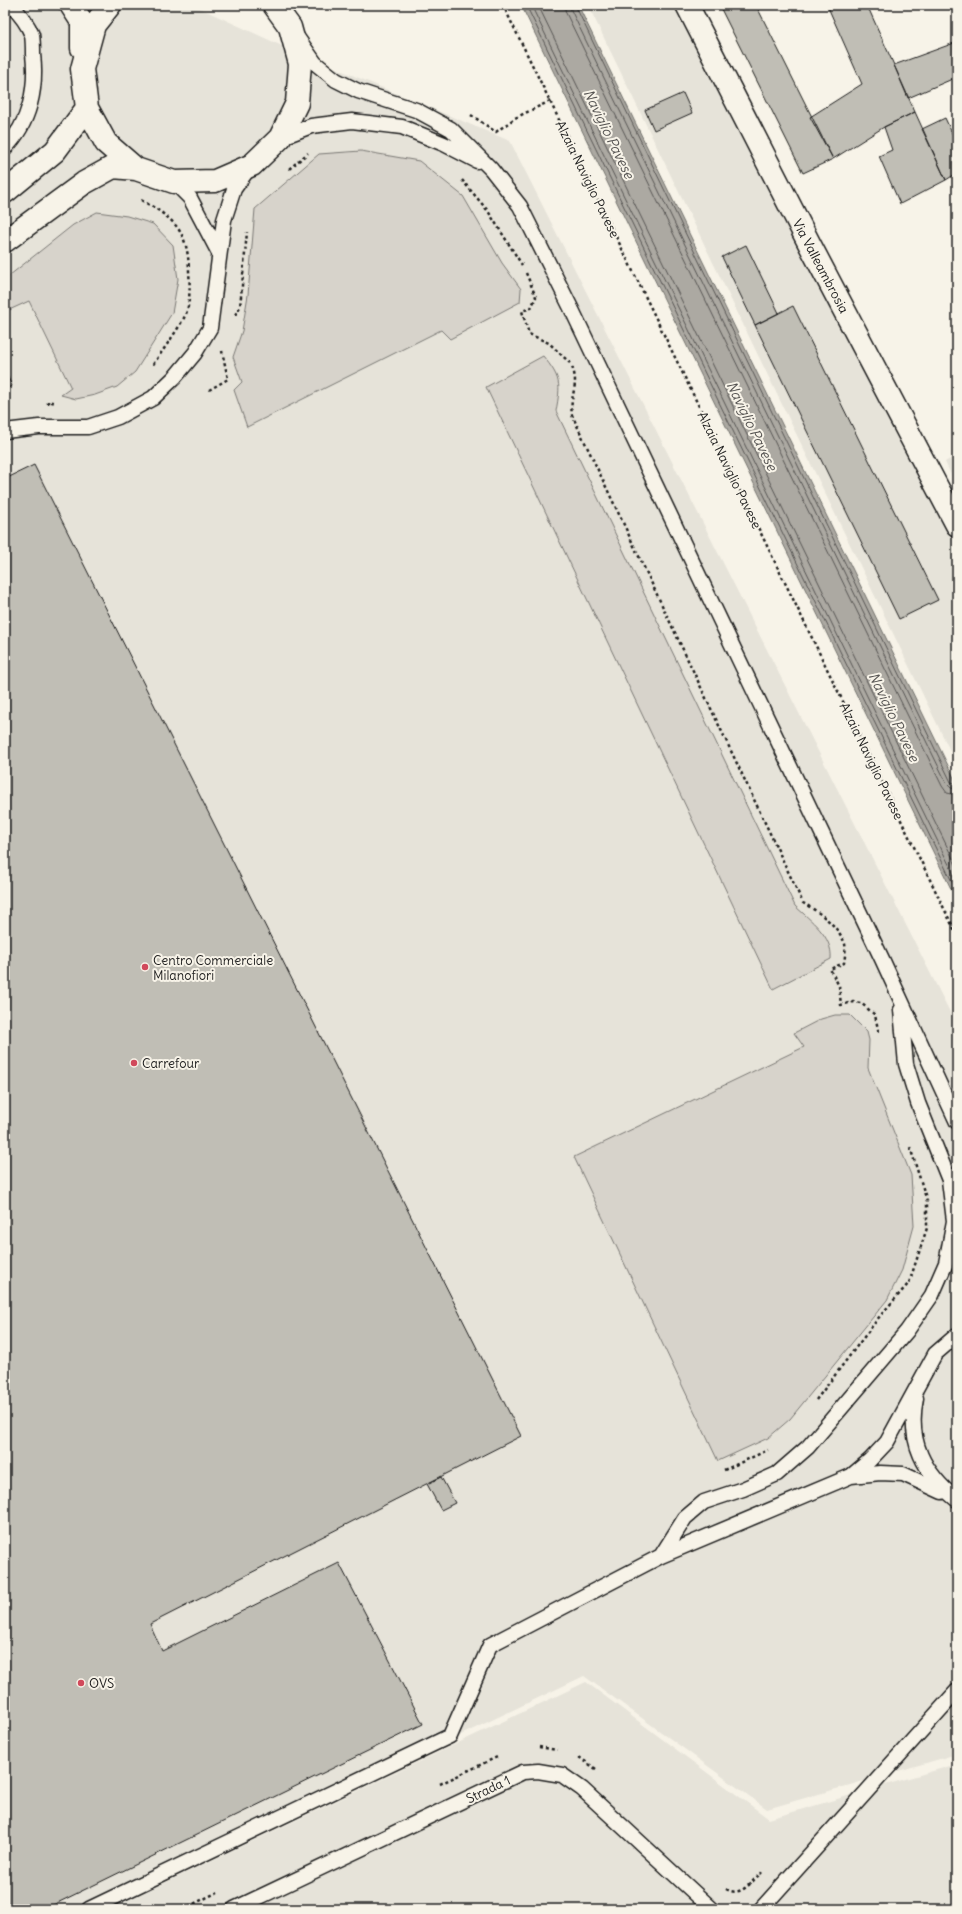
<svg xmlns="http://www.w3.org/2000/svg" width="962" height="1914" viewBox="0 0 962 1914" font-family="Delius,sans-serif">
<rect width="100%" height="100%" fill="#f7f3e8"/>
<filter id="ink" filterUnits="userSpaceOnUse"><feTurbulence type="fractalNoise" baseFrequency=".025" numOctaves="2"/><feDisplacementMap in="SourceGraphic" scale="8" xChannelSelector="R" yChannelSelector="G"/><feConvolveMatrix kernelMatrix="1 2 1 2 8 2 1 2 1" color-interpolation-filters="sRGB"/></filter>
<g filter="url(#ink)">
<path fill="#e6e3d9" d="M 5,5 L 193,5 L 280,45 L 510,141 L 957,1026 L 957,1754 L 767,1809 L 584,1676 L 97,1909 L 5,1909 Z
M 588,5 L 678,5 L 957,542 L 957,765 Z
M 957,455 L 957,487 L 945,462 Z
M 586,1682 L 769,1819 L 957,1764 L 957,1909 L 110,1909 Z"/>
<path fill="#d7d3cb" stroke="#7a7874" d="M 361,151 L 419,161 L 463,196 L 502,263 L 521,289 L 520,302 L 450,339 L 441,330 L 247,427 L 234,390 L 242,382 L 233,357 L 242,331 L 248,295 L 255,209 L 319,154 Z
M 97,212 L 127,216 L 153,224 L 173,245 L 178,279 L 172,313 L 135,372 L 117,387 L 95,395 L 76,399 L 61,395 L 71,388 L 29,301 L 7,311 L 5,307 L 5,279 L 73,225 Z
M 543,356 C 561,378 561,384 556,411 L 795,906 C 810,920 833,936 831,959 L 773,989 L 486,387 Z
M 835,1015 L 850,1015 L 867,1032 L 869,1040 L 868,1068 L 911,1175 L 914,1226 L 902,1270 L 887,1300 L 790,1419 L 768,1438 L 718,1461 L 574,1157 L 804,1047 L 794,1033 L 821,1019 Z"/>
<path fill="#aca9a2" stroke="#72716c" d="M 521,5 L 578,5 L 940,749 L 957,784 L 957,901 Z"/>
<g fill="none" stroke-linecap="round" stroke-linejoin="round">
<path stroke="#565452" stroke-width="1" d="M 526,5 L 957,892
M 531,5 L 957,881
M 538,5 L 957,867
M 564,5 L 566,13 L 942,786 L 947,793 L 957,795
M 570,5 L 571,10 L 947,784 L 951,788 L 957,789
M 575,5 L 951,782 L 957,784"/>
</g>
<path fill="#c0beb5" stroke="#1c1c1c" d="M 719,5 L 756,5 L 833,159 L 803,173 Z
M 827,5 L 867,5 L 915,112 L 884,127 L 833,159 L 810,117 L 862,84 Z
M 957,42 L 957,77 L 908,98 L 894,65 Z
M 683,93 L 692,113 L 654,130 L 645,110 Z
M 915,112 L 946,180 L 900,204 L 879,156 L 892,150 L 884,127 Z
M 945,118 L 957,144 L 957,173 L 946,180 L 922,129 Z
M 746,245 L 779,313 L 755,325 L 722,257 Z
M 793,306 L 938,600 L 899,619 L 755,325 Z
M 5,371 L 12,386 L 5,389 Z
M 34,465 L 521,1436 L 150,1624 L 162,1651 L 339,1563 L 423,1724 L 45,1909 L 5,1909 L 5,479 Z
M 441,1477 L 455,1503 L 441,1510 L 427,1484 Z"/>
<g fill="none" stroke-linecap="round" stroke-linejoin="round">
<defs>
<path id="lane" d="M 297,37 L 315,63 L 336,80 L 358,91 L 416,110 L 451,129 L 491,169 L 520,206 L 573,312 L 882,959 L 957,1122
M 280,138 L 311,126 L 352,121 L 402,127 L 444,144 L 477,161
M 5,148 C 30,123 37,88 33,54 C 33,48 33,41 32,35 C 28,25 19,13 11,5
M 174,182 L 190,198 L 219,253
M 5,431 L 39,427 L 88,427 L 118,417 L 153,398 L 175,377 L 195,353 L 210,328 L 224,220 L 234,189 L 249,168
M 916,1398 C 907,1442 924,1473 957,1500
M 851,1476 L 880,1473 L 903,1474 L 942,1492
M 661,1556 L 685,1518 L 704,1502 L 743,1489 L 777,1474 L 808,1447 L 907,1331 L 932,1295 L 946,1263 L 954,1221 L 949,1180 L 918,1103 L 906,1064 L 901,1010
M 89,1909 L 450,1736 L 490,1645 L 661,1556 L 851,1476 L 870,1460 L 887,1442 L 935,1354 L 957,1335
M 234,1909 L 523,1772 L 538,1771 L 562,1775 L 582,1789 L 712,1909
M 761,1909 L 957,1691"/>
<path id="street" d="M 71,5 L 82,22 L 82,48
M 110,5 L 94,25 L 82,69 L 87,108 L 106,143 L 136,169 L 174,182 L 215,181 L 252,165 L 280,138 L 297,103 L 300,64 L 290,27 L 274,5
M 5,192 L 55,151 L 87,108
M 5,241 L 84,183 L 113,167 L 136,169"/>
<path id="primary" d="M 687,5 L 811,247 L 957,525"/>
</defs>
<use href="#lane" stroke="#1c1c1c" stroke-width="17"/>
<use href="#street" stroke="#1c1c1c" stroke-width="25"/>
<use href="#primary" stroke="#1c1c1c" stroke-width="25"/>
<path stroke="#1c1c1c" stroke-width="2.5" stroke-dasharray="3 3" stroke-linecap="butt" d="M 503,5 L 957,935
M 471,115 L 496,132 L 515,118 L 550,101
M 289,169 L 308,153
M 462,180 L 488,211 L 522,265
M 141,200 C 175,219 188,231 189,271 C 190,284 190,299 187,311 C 184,322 160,354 152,366
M 526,273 L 536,297 L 531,308 L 522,311 L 529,334 L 549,343 L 570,363
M 235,315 L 240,307 L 247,232
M 572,367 C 580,386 569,395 572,415 L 803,903 C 819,912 838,925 845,944 C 846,949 845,957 844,963 L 830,969 L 839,986 L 841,1005 L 853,1002 L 861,1003 L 875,1015 L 879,1034
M 209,390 L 228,379 L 222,351
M 48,404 L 48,401 L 56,403
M 816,1400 L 880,1316 L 909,1283 L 927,1228 L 927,1201 L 910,1147
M 724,1470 L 768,1450
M 539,1747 L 557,1750
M 579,1757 L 596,1769
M 440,1784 L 497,1757
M 726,1889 C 741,1898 751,1882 761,1873 L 762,1874
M 183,1909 L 218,1892"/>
<use href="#lane" stroke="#f7f3e8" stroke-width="14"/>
<use href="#street" stroke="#f7f3e8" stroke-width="22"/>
<use href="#primary" stroke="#f7f3e8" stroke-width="22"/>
</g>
</g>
<g fill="#d1495b" stroke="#f7f3e8" stroke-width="1.5">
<circle cx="145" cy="967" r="4"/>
<circle cx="134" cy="1063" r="4"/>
<circle cx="81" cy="1683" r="4"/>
</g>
<g text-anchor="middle" stroke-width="4" stroke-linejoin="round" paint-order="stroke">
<g font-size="13" fill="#1c1c1c" stroke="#f7f3e8">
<text transform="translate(588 179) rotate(64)" y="5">Alzaia Naviglio Pavese</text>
<text transform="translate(821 266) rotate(62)" y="5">Via Valleambrosia</text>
<text transform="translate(730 470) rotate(64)" y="5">Alzaia Naviglio Pavese</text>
<text transform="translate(872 761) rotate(64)" y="5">Alzaia Naviglio Pavese</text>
<text transform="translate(488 1789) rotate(-26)" y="5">Strada 1</text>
</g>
<g font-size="13" fill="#1c1c1c" stroke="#f7f3e8" text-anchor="start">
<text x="153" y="965">Centro Commerciale<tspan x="153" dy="15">Milanofiori</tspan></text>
<text x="142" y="1068">Carrefour</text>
<text x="89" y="1688">OVS</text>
</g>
<g font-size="14" font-style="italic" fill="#565452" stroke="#f7f3e8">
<text transform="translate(609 134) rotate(64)" y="5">Naviglio Pavese</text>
<text transform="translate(752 426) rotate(64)" y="5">Naviglio Pavese</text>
<text transform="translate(894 717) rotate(64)" y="5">Naviglio Pavese</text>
</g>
</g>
<rect width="962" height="1914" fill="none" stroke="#f7f3e8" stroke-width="20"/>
<rect x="10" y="10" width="942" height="1894" fill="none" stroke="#1c1c1c" stroke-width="1.5" filter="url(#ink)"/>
</svg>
